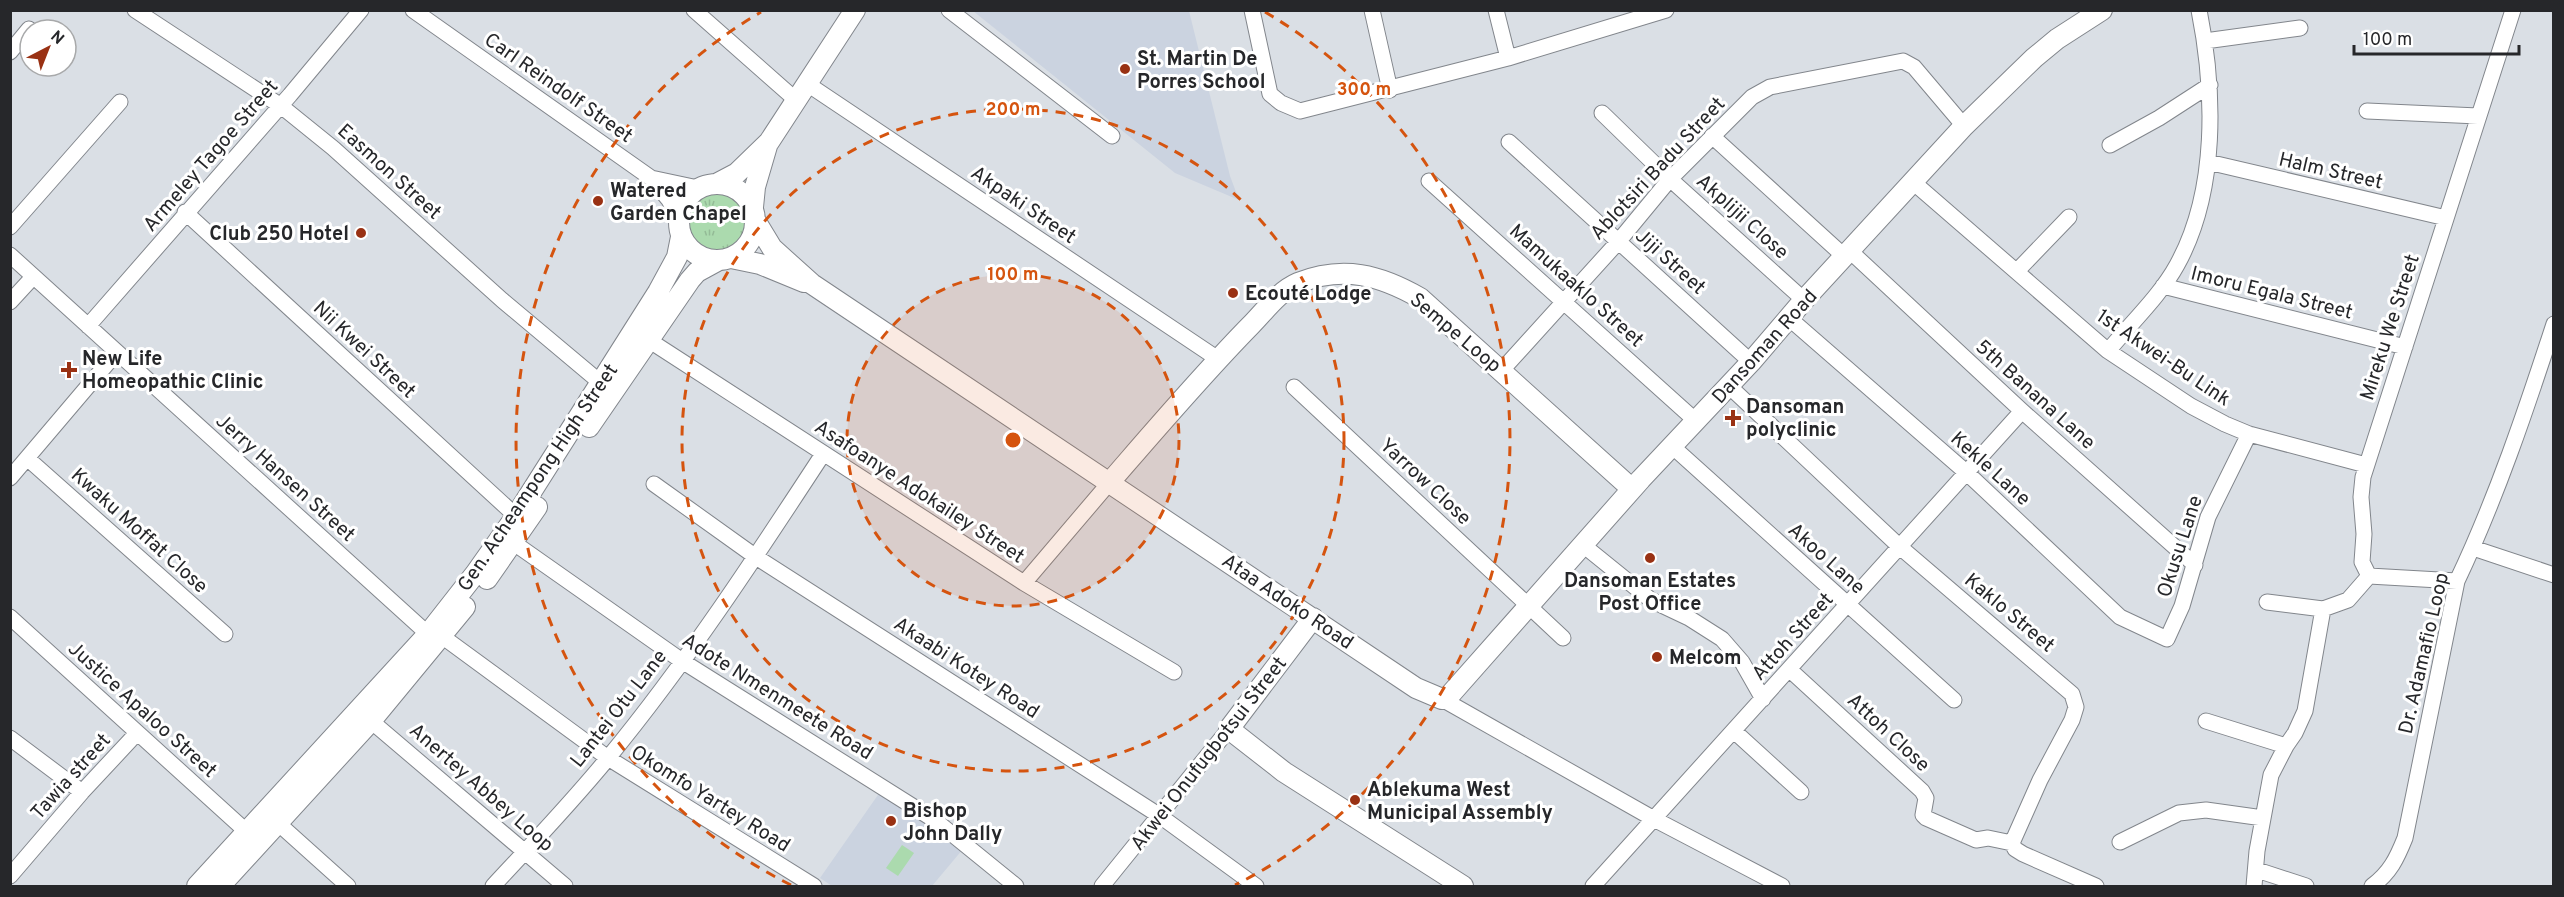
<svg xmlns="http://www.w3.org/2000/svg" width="2564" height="897" viewBox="0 0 2564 897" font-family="Overpass,sans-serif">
<defs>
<pattern id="grass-tufts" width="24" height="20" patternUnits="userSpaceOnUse" patternTransform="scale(1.5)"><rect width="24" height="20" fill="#abdaae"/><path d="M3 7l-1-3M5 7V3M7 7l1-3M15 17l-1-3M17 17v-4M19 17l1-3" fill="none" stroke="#93bb96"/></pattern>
</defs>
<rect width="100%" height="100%" fill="#dadfe5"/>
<path fill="#cbd3e0" d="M 973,11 L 1189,11 L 1230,176 L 1239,200 L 1175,173 Z
M 880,792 L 963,849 L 932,886 L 832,886 L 820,878 Z"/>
<path fill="url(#grass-tufts)" d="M682 222a33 33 0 1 1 66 0a33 33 0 1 1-66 0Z"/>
<path fill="#abdaae" d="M 902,845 L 914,853 L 898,876 L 886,868 Z"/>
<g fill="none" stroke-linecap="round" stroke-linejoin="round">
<defs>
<path id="minor" d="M 135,10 L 281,106 L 333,148 L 502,300 L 601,383
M 413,10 L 651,178 L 669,200 L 679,218
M 694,10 L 796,100
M 949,10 L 1112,136
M 1252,10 L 1270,94 L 1281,103 L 1300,111 L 1508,58 L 1666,10
M 1372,10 L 1390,90
M 1496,10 L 1508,58
M 2205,41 L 2300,28
M 10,52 L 29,29
M 806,83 L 1218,359
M 2367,111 L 2478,116
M 1602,113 L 1670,179 L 1804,300
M 1712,136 L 1845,257
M 1509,142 L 1751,362
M 2110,145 L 2159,118 L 2210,85
M 2208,162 L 2446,218
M 651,178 L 698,188
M 1429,181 L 1696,421
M 1913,182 L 2108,351 L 2191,406 L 2225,424 L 2249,434 L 2366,465
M 185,212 L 516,516
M 10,227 L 120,102
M 1850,251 L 2022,411 L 2195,565
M 10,255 L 428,634
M 2017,271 L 2069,217
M 2163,286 L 2405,347
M 10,302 L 33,277
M 1790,319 L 1967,473 L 2120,617 L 2167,639 L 2182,606 L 2208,517 L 2249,434
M 88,326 L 290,95 L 361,10
M 647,339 L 1024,583 L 1174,672
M 2108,351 C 2131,323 2160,296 2177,265 C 2218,191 2215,91 2199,10
M 1502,370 L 1618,242 L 1670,179 L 1752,97 L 1770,87 L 1903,61 L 1914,67 L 1964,126
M 1729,386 L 1900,547 L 2072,694 L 2076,707 L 2072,720 L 2040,780 L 2012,843 L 2015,849 L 2023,854 L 2096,886
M 1294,387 L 1563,638
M 1673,447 L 1954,700
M 27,458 L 225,634
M 10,478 L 117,352
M 654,484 L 756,557 L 1160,816 L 1256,886
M 514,543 L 682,661 L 936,821 L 1016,886
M 1583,545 L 1651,600 L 1689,618 L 1722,639 L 1742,662 L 1763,699
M 2473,548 L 2554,575
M 2369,576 L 2362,562 L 2364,534 L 2361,497 L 2363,477 L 2513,10
M 2369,576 L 2457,581
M 1024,583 L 1110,482
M 2267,602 L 2323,609
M 2323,609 L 2348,600 L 2369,576
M 10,617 L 247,832
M 443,637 L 608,758 L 814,886
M 1790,670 L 1922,791 L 1926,798 L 1923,815 L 1926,818 L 1976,840 L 1988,838 L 2012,843
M 1442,699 L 1654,819 L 1782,886
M 371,721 L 565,886
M 2206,721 L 2286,746
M 1734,731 L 1801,792
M 10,738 L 82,792
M 270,816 L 348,886
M 2120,842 L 2179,813 L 2206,810 L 2263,818
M 2257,870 L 2306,886
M 10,876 L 82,792 L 137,733
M 493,886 C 532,844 572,802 608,758 C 687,662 755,558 823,454
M 1102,886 L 1229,729
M 1593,886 L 2022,411
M 2254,886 L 2257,851 L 2271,775 L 2286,746 L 2295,733 L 2305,711 L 2323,609
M 2372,886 C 2390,873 2397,858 2405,838 L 2457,581 C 2496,499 2526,410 2554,324"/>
<path id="major" d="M 718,183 L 737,173 L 769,142 L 855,10
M679 222a38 38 0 1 1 76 0a38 38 0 1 1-76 0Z
M 753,207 L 755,187 L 767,146
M 755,220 L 772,248 L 812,284 L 1416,688 L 1442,699 L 1449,696 L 1641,479 L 1751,362 L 1804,300 L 1964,126 L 2034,58 L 2057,39 L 2102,10
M 731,258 L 760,264 L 804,282
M 589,427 L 690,280 L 697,272 L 719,260
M 1110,482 C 1156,429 1201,376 1250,326 C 1264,312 1279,291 1298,283 C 1343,265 1380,275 1420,298 L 1632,489
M 487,579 L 537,507
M 1313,618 L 1229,729 L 1284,772 L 1463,886
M 197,886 L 428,634 L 475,574 L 516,516 L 658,292 L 677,257 L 681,237
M 220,886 L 371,721 L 465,607"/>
</defs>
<use href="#minor" stroke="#82868c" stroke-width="17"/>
<use href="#major" stroke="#82868c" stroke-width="22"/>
<use href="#minor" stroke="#fff" stroke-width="15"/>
<use href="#major" stroke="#fff" stroke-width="20"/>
</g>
<circle cx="1013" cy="440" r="166" fill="#d5540f" fill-opacity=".12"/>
<g fill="none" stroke="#d5540f" stroke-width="3" stroke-dasharray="10 8">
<circle cx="1013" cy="440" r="166"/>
<circle cx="1013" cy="440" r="331"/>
<path d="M791 885A497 497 0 0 1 761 12M1265 12A497 497 0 0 1 1235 885"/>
</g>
<g fill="#993113" stroke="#fff" stroke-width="2">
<circle cx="1125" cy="69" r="6"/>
<circle cx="598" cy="201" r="6"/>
<circle cx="361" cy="233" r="6"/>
<circle cx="1233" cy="293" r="6"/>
<path d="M66 361h6v6h6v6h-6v6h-6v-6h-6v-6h6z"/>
<path d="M1730 409h6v6h6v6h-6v6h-6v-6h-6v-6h6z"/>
<circle cx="1650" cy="558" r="6"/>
<circle cx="1657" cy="657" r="6"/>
<circle cx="1355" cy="800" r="6"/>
<circle cx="891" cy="821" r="6"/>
</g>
<g text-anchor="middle" stroke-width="6" stroke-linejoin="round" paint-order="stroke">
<g font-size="20" font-weight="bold" fill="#26272a" stroke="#fff" text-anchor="start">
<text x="1137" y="65">St. Martin De<tspan x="1137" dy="23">Porres School</tspan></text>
<text x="610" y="197">Watered<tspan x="610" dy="23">Garden Chapel</tspan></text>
<text x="349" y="240" text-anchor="end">Club 250 Hotel</text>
<text x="1245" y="300">Ecouté Lodge</text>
<text x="82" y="365">New Life<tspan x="82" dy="23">Homeopathic Clinic</tspan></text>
<text x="1746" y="413">Dansoman<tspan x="1746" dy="23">polyclinic</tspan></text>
<text x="1650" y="587" text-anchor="middle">Dansoman Estates<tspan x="1650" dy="23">Post Office</tspan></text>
<text x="1669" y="664">Melcom</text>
<text x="1367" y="796">Ablekuma West<tspan x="1367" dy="23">Municipal Assembly</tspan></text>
<text x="903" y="817">Bishop<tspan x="903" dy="23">John Dally</tspan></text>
</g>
<g font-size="20" fill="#26272a" stroke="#fff">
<text transform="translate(559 87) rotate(35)" y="7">Carl Reindolf Street</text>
<text transform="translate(210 155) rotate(-49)" y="7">Armeley Tagoe Street</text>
<text transform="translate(1657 168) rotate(-47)" y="7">Ablotsiri Badu Street</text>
<text transform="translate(2331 170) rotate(13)" y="7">Halm Street</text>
<text transform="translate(390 171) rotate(42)" y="7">Easmon Street</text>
<text transform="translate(1024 204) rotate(34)" y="7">Akpaki Street</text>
<text transform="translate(1743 216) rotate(42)" y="7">Akplijii Close</text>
<text transform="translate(1671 261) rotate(42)" y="7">Jiji Street</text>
<text transform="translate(1577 285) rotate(42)" y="7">Mamukaaklo Street</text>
<text transform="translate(2272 292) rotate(14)" y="7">Imoru Egala Street</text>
<text transform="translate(2389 327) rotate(-72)" y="7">Mireku We Street</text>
<text transform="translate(1456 332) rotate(40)" y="7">Sempe Loop</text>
<text transform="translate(1764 346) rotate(-48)" y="7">Dansoman Road</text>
<text transform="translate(365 349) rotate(43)" y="7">Nii Kwei Street</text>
<text transform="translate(2164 357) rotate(34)" y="7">1st Akwei-Bu Link</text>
<text transform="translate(2036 394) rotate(42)" y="7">5th Banana Lane</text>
<text transform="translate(1991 468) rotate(42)" y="7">Kekle Lane</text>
<text transform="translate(286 477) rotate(42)" y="7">Jerry Hansen Street</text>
<text transform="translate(537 477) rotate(-56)" y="7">Gen. Acheampong High Street</text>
<text transform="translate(1426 481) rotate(43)" y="7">Yarrow Close</text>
<text transform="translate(920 491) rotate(33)" y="7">Asafoanye Adokailey Street</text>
<text transform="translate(140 530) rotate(42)" y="7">Kwaku Moffat Close</text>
<text transform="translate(2179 546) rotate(-72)" y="7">Okusu Lane</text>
<text transform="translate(1827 558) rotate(42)" y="7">Akoo Lane</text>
<text transform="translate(1288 601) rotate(34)" y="7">Ataa Adoko Road</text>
<text transform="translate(2010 612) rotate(40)" y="7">Kaklo Street</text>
<text transform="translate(1792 636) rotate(-48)" y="7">Attoh Street</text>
<text transform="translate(2423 653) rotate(-77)" y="7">Dr. Adamafio Loop</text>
<text transform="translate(967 667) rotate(33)" y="7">Akaabi Kotey Road</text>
<text transform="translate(778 696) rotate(32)" y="7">Adote Nmenmeete Road</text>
<text transform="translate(618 708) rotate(-52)" y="7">Lantei Otu Lane</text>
<text transform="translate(143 709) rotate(42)" y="7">Justice Apaloo Street</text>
<text transform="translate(1889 732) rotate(43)" y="7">Attoh Close</text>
<text transform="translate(1208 753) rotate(-52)" y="7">Akwei Onufugbotsui Street</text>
<text transform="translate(70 776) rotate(-48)" y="7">Tawia street</text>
<text transform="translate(482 787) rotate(41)" y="7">Anertey Abbey Loop</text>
<text transform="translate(711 798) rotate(32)" y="7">Okomfo Yartey Road</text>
</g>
</g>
<circle cx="1013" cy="440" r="9" fill="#d5540f" stroke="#fff" stroke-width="3"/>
<g font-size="18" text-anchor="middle" font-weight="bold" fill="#d5540f" stroke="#fff" stroke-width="6" stroke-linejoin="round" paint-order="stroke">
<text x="1364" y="95">300 m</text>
<text x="1013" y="115">200 m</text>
<text x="1013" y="280">100 m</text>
</g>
<rect width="2564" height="897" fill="none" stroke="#26272a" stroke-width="24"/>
<g transform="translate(48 48) rotate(42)"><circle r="28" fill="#ffffff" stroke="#a8a9aa" stroke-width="1.5"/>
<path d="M0-4.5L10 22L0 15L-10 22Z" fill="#993113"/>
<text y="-9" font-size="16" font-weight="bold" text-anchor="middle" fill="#26272a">N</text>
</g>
<path d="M2354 45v9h165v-9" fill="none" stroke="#26272a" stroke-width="3"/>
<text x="2363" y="45" font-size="18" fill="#26272a" stroke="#ffffff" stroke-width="4.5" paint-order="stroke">100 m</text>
</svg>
